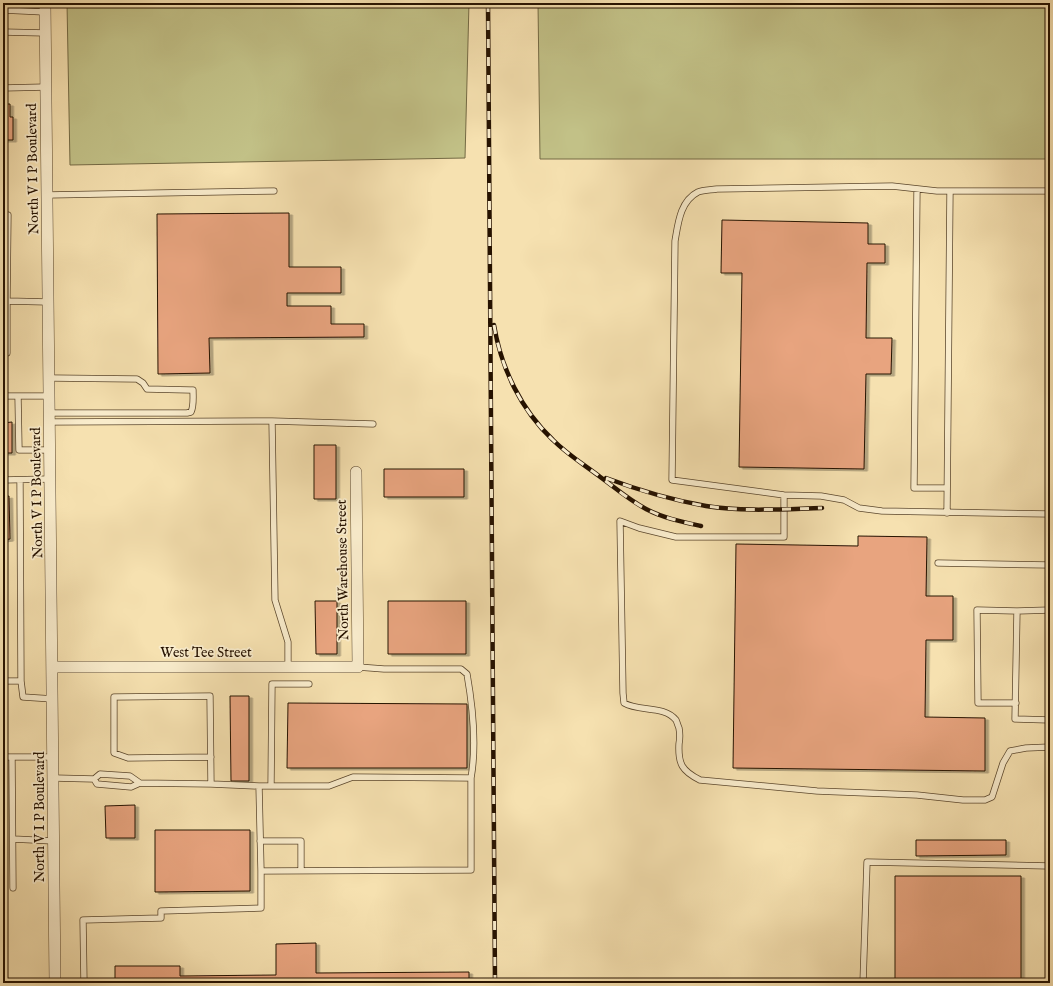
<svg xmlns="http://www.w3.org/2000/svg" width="1053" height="986" viewBox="0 0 1053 986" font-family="'IM FELL English',serif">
<defs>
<filter id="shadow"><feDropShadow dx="3.5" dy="2" stdDeviation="0" flood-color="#0004"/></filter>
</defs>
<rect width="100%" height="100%" fill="#f6e1b0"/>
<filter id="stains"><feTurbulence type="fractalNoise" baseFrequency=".005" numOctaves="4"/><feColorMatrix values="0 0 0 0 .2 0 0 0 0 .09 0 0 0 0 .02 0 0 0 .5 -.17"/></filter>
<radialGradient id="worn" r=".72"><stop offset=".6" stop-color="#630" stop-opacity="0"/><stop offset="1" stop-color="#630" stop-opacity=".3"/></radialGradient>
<path fill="#c2c187" stroke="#746a44" d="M 67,3 L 469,3 L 465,158 L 70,165 Z
M 538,3 L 1050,3 L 1050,159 L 540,159 Z"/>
<path fill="#e8a47f" stroke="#261200" filter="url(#shadow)" d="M 3,104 L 10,104 L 10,117 L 13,117 L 13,140 L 3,140 Z
M 289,213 L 289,267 L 341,267 L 341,293 L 287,293 L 287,306 L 331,306 L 331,324 L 364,324 L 364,337 L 209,338 L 210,373 L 158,374 L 157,214 Z
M 722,220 L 868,223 L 868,244 L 885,244 L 885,263 L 867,263 L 866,338 L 892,338 L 891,374 L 866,374 L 864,469 L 739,467 L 742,273 L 721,273 Z
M 12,422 L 12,453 L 3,453 L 3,423 Z
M 314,445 L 336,445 L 336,499 L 314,499 Z
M 384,469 L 464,469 L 464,497 L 384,497 Z
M 9,496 L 10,539 L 3,540 L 3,497 Z
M 858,536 L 927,537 L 926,596 L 953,596 L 953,640 L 926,640 L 925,717 L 985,718 L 985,771 L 733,768 L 736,544 L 858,546 Z
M 315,601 L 337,601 L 337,654 L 316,654 Z
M 388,601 L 466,601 L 466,654 L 388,654 Z
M 230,696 L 249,696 L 249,781 L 231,781 Z
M 288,703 L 467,704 L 467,768 L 287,768 Z
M 135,805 L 135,838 L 106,838 L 105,806 Z
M 155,830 L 250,830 L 250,891 L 155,892 Z
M 916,840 L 1006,840 L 1006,855 L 916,856 Z
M 895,876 L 1021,876 L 1021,983 L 895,983 Z
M 316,943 L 316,973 L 469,972 L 469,983 L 115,983 L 115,966 L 180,966 L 180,976 L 276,975 L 276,944 Z"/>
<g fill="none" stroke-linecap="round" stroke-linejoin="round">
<defs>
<path id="lane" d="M 3,10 L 45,12
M 3,32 L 46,33
M 3,88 L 46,87
M 917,189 L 914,488 L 947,488
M 1050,191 L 937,191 L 892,186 L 717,189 C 711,190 703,190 698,192 C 680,201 678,224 675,241 L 672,480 L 784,495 L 821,496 L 844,500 L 859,508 L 882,511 L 1050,514
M 47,195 L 274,191
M 8,215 L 7,301 L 48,302
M 7,301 L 7,353
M 50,378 L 137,379 L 143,383 L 147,389 L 190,390 L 193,390 C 193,397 194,406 191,412 L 187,413 L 50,413
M 3,396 L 49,396
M 18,396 L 19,450 L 50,450
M 272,421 L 373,424
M 50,422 L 272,421 L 275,600 L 288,642 L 288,667
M 3,480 L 50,479
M 20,480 L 21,681
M 784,495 L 784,537 L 676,537 L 639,528 L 620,521 L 623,693 L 624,703 C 639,712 664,705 676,720 C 677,722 678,726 679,728 C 680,733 680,738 679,744 C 678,764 682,771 700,780 L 817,791 L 917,795 L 963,800 L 985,800 L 992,797 L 1003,763 L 1010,751 L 1026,748 L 1050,747
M 947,513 L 950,191
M 938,563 L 1050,565
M 1050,610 L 1017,611 L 1015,719 L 1050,720
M 358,667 L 384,669 L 461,669 L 467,674 C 473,708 477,744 471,778
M 3,681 L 21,681 L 23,697 L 53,699
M 1016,703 L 978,703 L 977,610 L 1017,611
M 3,757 L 53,757
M 12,757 L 13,888
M 54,778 L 94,779 L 100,774 L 130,776 L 140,783 L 131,787 L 97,784 L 94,779
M 140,783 L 211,784 L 210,696 L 114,697 L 114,753 L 128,758 L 211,757
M 211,784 L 259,786 L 329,786 L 353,777 L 471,778 L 471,870 L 261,871 L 259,786
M 271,786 L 272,684 L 309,684
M 13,839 L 54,841
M 260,841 L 301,841 L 301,870
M 84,983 L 83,920 L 161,918 L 161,911 L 261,908 L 261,871
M 863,983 L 867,862 L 1050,866"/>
<path id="street" d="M 45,3 L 55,983
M 53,667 L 358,667 L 356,472"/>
</defs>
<use href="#lane" stroke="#5a462c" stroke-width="7"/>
<use href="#street" stroke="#5a462c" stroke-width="12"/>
<use href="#lane" stroke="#f9eccc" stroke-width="5.5"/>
<use href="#street" stroke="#f9eccc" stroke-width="11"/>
<defs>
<path id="rail" d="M 488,3 L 495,983
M 494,325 C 501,368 521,410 553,440 C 567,454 583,464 599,476 C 614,487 629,500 646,509 C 663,518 683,522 701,526
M 606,478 C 638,490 672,500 706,506 C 744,512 784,509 822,508"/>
</defs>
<use href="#rail" stroke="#261200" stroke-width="4.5"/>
<use href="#rail" stroke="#f9eccc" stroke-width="3" stroke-dasharray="9" stroke-linecap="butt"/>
</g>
<g text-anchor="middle" stroke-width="3.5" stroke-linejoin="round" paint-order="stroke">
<g font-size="14" fill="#261200" stroke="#f9eccc">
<text transform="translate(32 169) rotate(-91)" y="5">North V I P Boulevard</text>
<text transform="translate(36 493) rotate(-91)" y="5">North V I P Boulevard</text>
<text transform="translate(342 570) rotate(-91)" y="5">North Warehouse Street</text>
<text x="206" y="657">West Tee Street</text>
<text transform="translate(39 817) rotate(-90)" y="5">North V I P Boulevard</text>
</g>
</g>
<rect width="1053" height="986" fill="none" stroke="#f6e1b0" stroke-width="16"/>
<rect x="4" y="4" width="1045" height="978" fill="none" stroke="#261200" stroke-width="2"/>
<rect x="8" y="8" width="1037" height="970" fill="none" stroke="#261200"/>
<rect width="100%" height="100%" filter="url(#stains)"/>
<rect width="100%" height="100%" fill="url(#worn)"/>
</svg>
